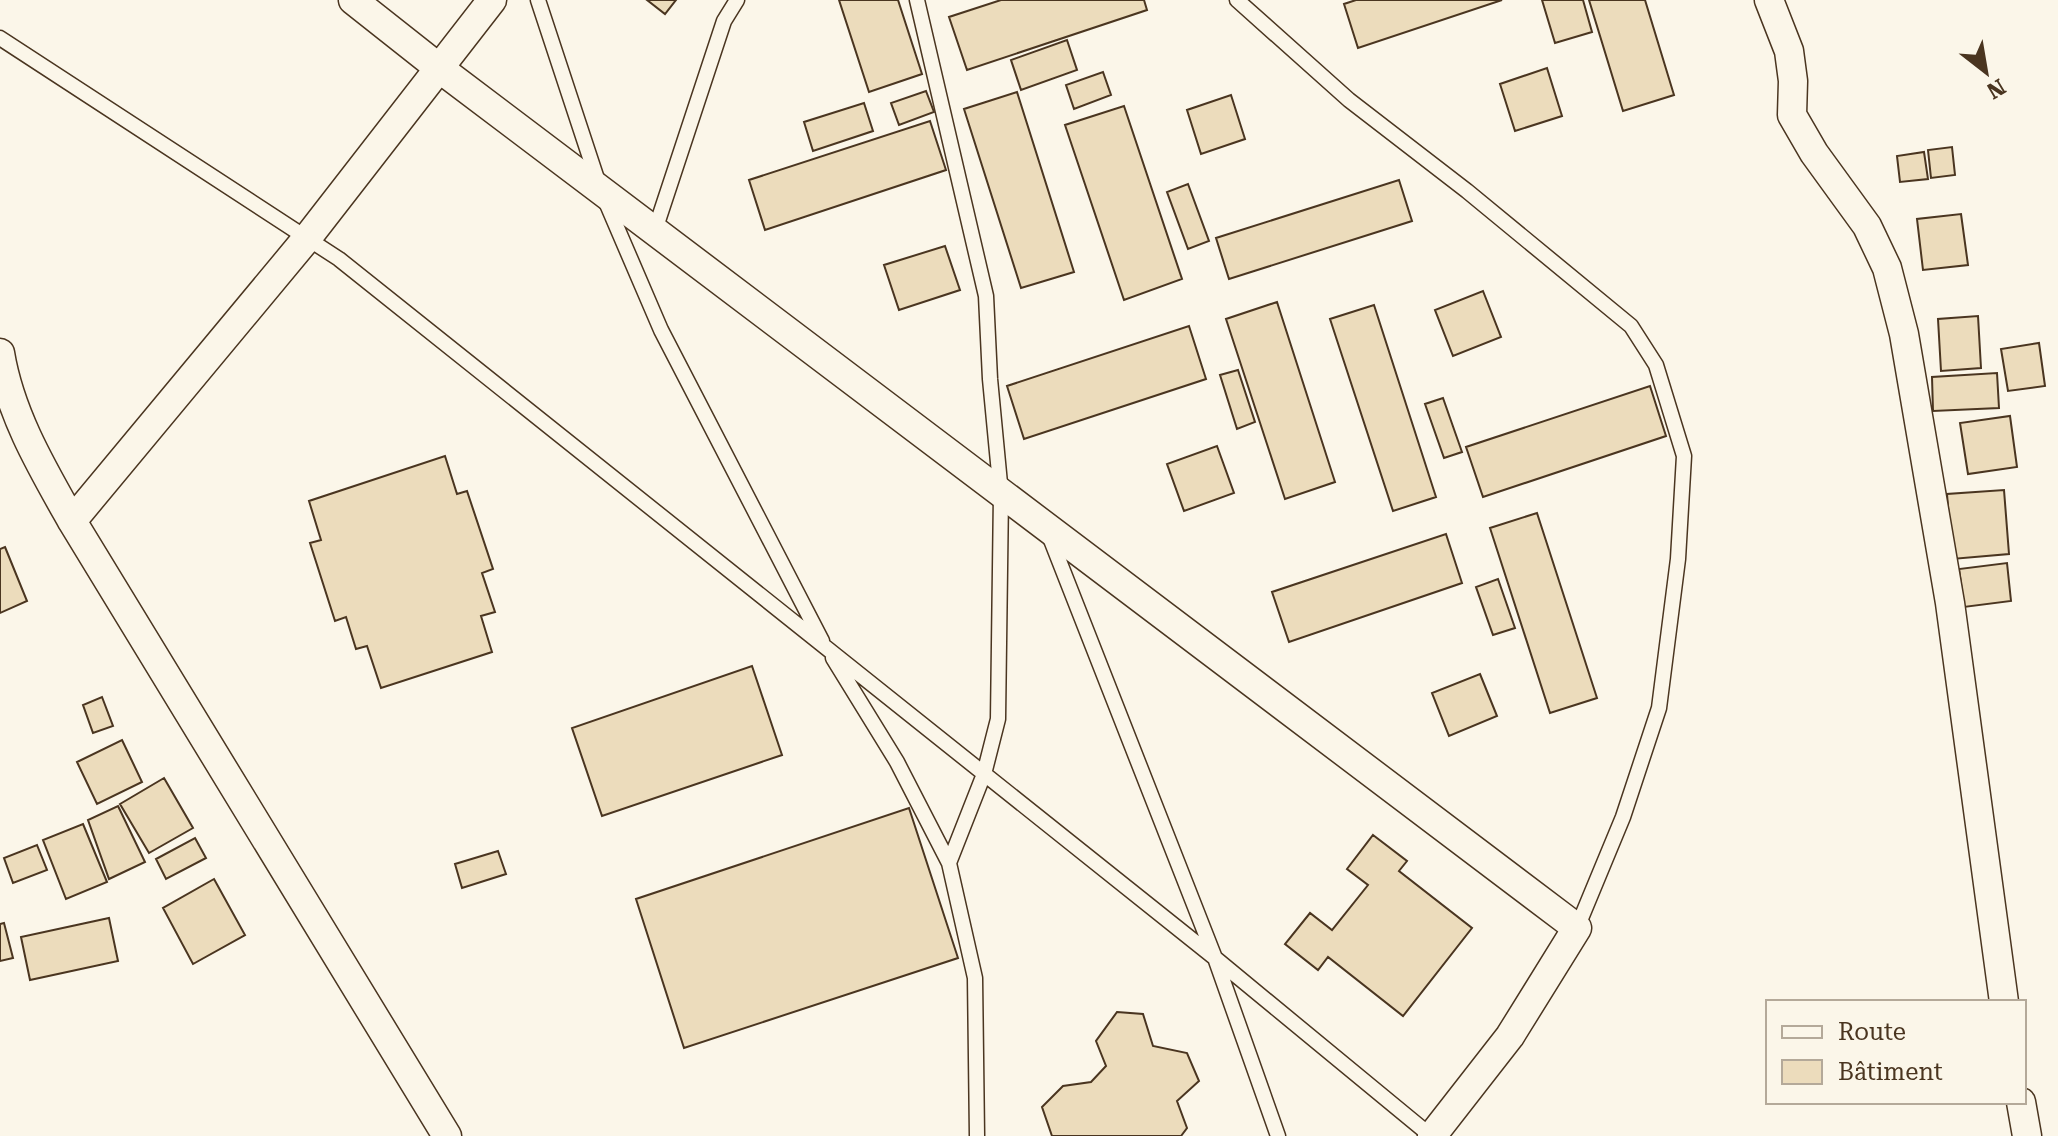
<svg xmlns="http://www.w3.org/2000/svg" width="2058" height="1136" viewBox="0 0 2058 1136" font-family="'Roboto Serif',serif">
<rect width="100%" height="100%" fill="#fbf6e9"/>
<path fill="#ecdcbc" stroke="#4a3520" stroke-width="2" d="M 647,0 L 676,0 L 665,14 Z
M 839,0 L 898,0 L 922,74 L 869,92 Z
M 1001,0 L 1144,0 L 1147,10 L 967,70 L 949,17 Z
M 1356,0 L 1502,0 L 1358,48 L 1344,4 Z
M 1542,0 L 1583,0 L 1592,32 L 1555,43 Z
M 1589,0 L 1645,0 L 1674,95 L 1623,111 Z
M 1067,40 L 1077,70 L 1021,90 L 1011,60 Z
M 1547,68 L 1562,116 L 1515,131 L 1500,84 Z
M 1103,72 L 1111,95 L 1074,109 L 1066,85 Z
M 926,91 L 934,112 L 899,125 L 891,103 Z
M 1017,92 L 1074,272 L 1021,288 L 964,109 Z
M 1231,95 L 1245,139 L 1201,154 L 1187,110 Z
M 864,103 L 873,131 L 813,151 L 804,122 Z
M 1124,106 L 1182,279 L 1124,300 L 1065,125 Z
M 930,121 L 946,170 L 765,230 L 749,180 Z
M 1952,147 L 1955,175 L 1931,178 L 1928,150 Z
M 1924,152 L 1928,179 L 1900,182 L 1897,156 Z
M 1399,180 L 1412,221 L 1229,279 L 1216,238 Z
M 1188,184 L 1209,241 L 1188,249 L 1167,192 Z
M 1961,214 L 1968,265 L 1923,270 L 1917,219 Z
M 945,246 L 960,290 L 899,310 L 884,265 Z
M 1483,291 L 1501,337 L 1453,356 L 1435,310 Z
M 1277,302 L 1335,482 L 1285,499 L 1226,319 Z
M 1374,305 L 1436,497 L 1393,511 L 1330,319 Z
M 1978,316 L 1981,368 L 1941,371 L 1938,319 Z
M 1189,326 L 1206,379 L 1024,439 L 1007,386 Z
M 2039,343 L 2045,386 L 2008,391 L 2001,349 Z
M 1238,370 L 1255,422 L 1237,429 L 1220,375 Z
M 1997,373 L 1999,408 L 1933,411 L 1932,377 Z
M 1650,386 L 1666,436 L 1483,497 L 1466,447 Z
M 1443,398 L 1462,452 L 1444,458 L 1425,404 Z
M 2010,416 L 2017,467 L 1968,474 L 1960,423 Z
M 1217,446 L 1234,493 L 1184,511 L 1167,464 Z
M 445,456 L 457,494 L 467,491 L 493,569 L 482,573 L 495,612 L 481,616 L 492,652 L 381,688 L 367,646 L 356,649 L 346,617 L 335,621 L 310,543 L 321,540 L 309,501 Z
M 2004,490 L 2009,554 L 1952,559 L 1947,494 Z
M 1537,513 L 1597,698 L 1550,713 L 1490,528 Z
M 1446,534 L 1462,583 L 1289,642 L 1272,592 Z
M 5,547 L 27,601 L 0,613 L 0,549 Z
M 2007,563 L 2011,601 L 1964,607 L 1959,569 Z
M 1498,579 L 1515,628 L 1493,635 L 1476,587 Z
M 752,666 L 782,755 L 602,816 L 572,728 Z
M 1480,674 L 1497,716 L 1449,736 L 1432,693 Z
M 102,697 L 113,726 L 93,733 L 83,705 Z
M 122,740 L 142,782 L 97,804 L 77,762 Z
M 164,778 L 193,828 L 149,853 L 120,804 Z
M 118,806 L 145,862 L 109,879 L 88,820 Z
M 909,808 L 958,958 L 684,1048 L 636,899 Z
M 83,824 L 107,882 L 66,899 L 43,840 Z
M 1373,835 L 1407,861 L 1399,871 L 1472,928 L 1403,1016 L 1328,957 L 1318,970 L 1285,944 L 1310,913 L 1332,930 L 1368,885 L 1347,869 Z
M 195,838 L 206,858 L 166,879 L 156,859 Z
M 37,845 L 47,870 L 13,883 L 4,858 Z
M 498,851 L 506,874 L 462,888 L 455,864 Z
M 214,879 L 245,935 L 193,964 L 163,908 Z
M 109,918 L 118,961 L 30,980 L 21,937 Z
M 4,923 L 13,958 L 0,961 L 0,924 Z
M 1117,1012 L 1143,1014 L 1153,1046 L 1187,1053 L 1199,1081 L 1177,1101 L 1187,1128 L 1181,1136 L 1052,1136 L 1042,1107 L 1063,1086 L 1091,1082 L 1106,1066 L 1096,1041 Z"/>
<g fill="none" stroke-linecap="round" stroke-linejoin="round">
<defs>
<path id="service" d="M 538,0 L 600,188 L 661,330 L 822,641
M 917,0 L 986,296 L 990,379 L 1001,494 L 998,719 L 984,774 L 949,863 L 975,978 L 977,1136
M 1237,0 L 1349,100 L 1467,191 L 1631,326 L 1656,365 L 1684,456 L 1678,559 L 1659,708 L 1623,817 L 1577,928
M 0,38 L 339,259 L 1215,958 L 1431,1136
M 655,230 L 724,21 L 737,0
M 1049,535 L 1215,958 L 1278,1136
M 833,658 L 897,762 L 949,863"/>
<path id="minor" d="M 353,0 L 439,68 L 1577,928 L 1510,1036 L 1432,1136
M 1769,0 L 1789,51 L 1793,81 L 1792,115 L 1814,153 L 1867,226 L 1887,268 L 1904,334 L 1950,603 L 2004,1002
M 0,353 C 10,414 42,468 72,521 L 447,1136
M 72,521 L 308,237 L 492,0
M 2021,1102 L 2027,1136"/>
</defs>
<use href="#service" stroke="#4a3520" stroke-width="17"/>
<use href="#minor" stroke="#4a3520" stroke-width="31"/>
<use href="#service" stroke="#fbf6e9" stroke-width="14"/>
<use href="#minor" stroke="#fbf6e9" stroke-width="28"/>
</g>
<rect x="1766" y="1000" width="260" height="104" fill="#fbf6e9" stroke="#b4a999" stroke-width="2"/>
<rect x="1782" y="1026" width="40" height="12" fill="#fbf6e9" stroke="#b4a999" stroke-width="2"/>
<text x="1838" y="1040" font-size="24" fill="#4a3520">Route</text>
<rect x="1782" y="1060" width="40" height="24" fill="#ecdcbc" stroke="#b4a999" stroke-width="2"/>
<text x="1838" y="1080" font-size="24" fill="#4a3520">Bâtiment</text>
<g transform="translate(1986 72) rotate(149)" stroke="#fbf6e9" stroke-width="6" paint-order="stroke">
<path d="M0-6L14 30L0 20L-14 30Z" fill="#4a3520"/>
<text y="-12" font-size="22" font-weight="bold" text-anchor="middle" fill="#4a3520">N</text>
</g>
</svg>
